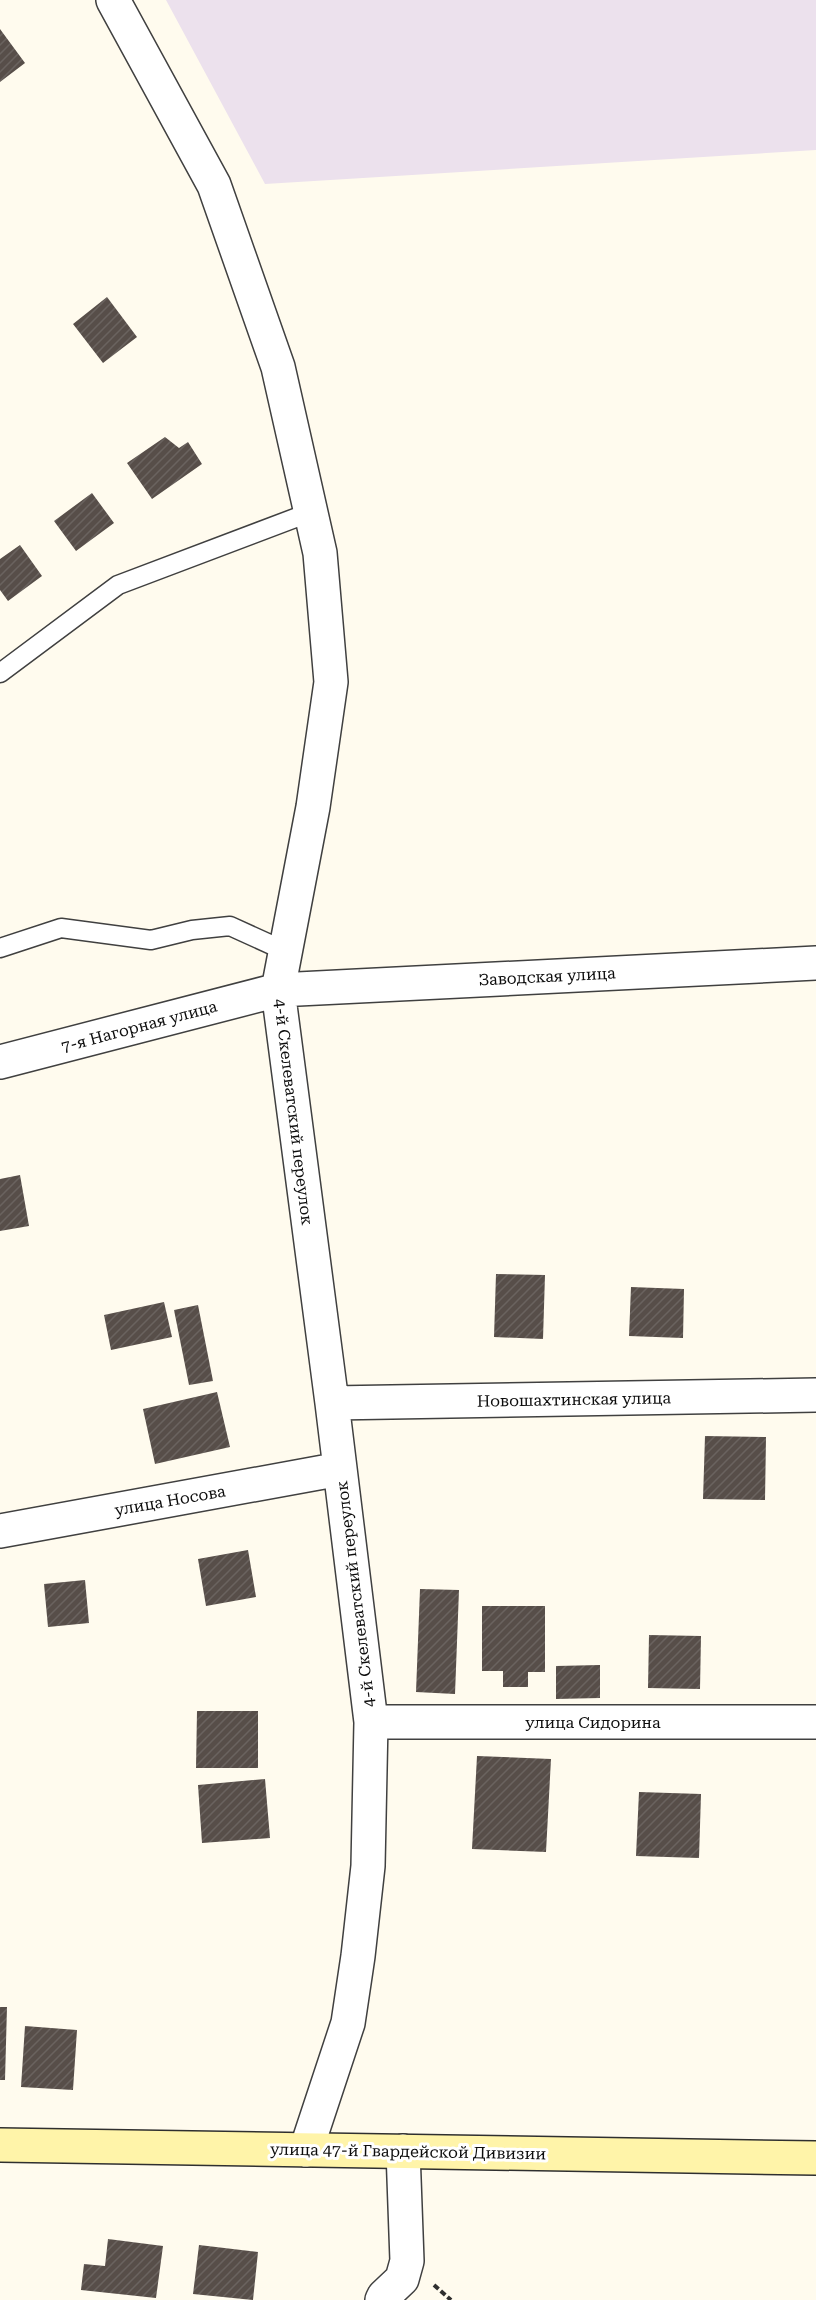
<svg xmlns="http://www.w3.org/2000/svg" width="816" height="2300" viewBox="0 0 816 2300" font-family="'Roboto Serif',serif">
<defs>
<pattern id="building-hatch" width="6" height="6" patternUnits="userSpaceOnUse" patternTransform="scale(1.5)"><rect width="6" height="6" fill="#574e49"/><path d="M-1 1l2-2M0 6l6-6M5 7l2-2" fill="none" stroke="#6a635f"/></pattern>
</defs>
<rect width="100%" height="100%" fill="#fffbee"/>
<path fill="#ece1ed" d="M 166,0 L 816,0 L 816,150 L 265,184 Z"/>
<path fill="url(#building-hatch)" d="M 0,29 L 25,63 L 0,82 Z
M 107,297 L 137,337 L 103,363 L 73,324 Z
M 165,437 L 179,448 L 188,442 L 202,464 L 152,499 L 127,463 Z
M 92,493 L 114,523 L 76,551 L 54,521 Z
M 20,545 L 42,576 L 8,601 L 0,590 L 0,559 Z
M 20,1175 L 29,1226 L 0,1231 L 0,1179 Z
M 496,1274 L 545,1275 L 543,1339 L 494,1337 Z
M 631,1287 L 684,1289 L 683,1338 L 629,1336 Z
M 164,1302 L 172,1337 L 111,1350 L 104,1315 Z
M 198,1305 L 213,1381 L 189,1385 L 174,1310 Z
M 217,1392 L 230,1447 L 155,1464 L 143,1409 Z
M 705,1436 L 766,1437 L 765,1500 L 703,1499 Z
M 248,1550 L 256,1597 L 206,1606 L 198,1559 Z
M 85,1580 L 89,1623 L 48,1627 L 44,1584 Z
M 420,1589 L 459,1590 L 455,1694 L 416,1692 Z
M 482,1606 L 545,1606 L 545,1672 L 528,1672 L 528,1687 L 503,1687 L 503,1671 L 482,1671 Z
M 649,1635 L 701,1636 L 700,1689 L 648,1688 Z
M 600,1665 L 600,1698 L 556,1699 L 556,1666 Z
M 197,1711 L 258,1711 L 258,1768 L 196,1768 Z
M 477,1756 L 551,1759 L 546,1852 L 472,1849 Z
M 265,1779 L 270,1838 L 202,1843 L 198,1785 Z
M 639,1792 L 701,1794 L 699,1858 L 636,1856 Z
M 0,2007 L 7,2007 L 5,2080 L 0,2080 Z
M 25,2026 L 77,2030 L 73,2090 L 21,2087 Z
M 108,2239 L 163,2246 L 156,2298 L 81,2290 L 84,2264 L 105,2266 Z
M 199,2245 L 258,2252 L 253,2300 L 193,2294 Z"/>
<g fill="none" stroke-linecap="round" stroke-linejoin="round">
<defs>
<path id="service" d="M 0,673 L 118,585 L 311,512
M 0,948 L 61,928 L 151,940 L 192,930 L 230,926 L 285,951"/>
<path id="minor" d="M 113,0 L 214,185 L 278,367 L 320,553 L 331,682 L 313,807 L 278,990 L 332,1403 L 371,1722 L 368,1866 L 358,1956 L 348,2023 L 306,2150
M 0,1062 L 278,990 L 816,963
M 332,1403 L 816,1395
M 0,1531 L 340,1469
M 371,1722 L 816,1722
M 382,2300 L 384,2296 L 402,2279 L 407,2261 L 403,2151"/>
<path id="secondary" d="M 0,2145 L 816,2158"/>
</defs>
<use href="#service" stroke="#404040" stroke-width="21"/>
<use href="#minor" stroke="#404040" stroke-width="36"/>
<use href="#secondary" stroke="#2f2f2f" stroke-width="36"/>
<path stroke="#2f2f2f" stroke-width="4" stroke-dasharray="6 3" stroke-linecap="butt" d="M 434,2285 L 451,2300"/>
<use href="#service" stroke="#fff" stroke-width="18"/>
<use href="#minor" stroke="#fff" stroke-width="33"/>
<use href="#secondary" stroke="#fff4a9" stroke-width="33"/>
</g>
<g text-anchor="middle" stroke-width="6" stroke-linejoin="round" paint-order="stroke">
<g font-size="16" fill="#0d0d0d" stroke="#fff">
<text transform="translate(547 976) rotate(-3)" y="6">Заводская улица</text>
<text transform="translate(139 1026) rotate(-15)" y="6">7-я Нагорная улица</text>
<text transform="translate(294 1112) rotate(83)" y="6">4-й Скелеватский переулок</text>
<text transform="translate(574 1399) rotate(-1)" y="6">Новошахтинская улица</text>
<text transform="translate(170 1500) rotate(-10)" y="6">улица Носова</text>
<text transform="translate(355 1594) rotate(-97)" y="6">4-й Скелеватский переулок</text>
<text x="593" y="1728">улица Сидорина</text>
<text transform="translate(408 2151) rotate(1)" y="6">улица 47-й Гвардейской Дивизии</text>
</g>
</g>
</svg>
